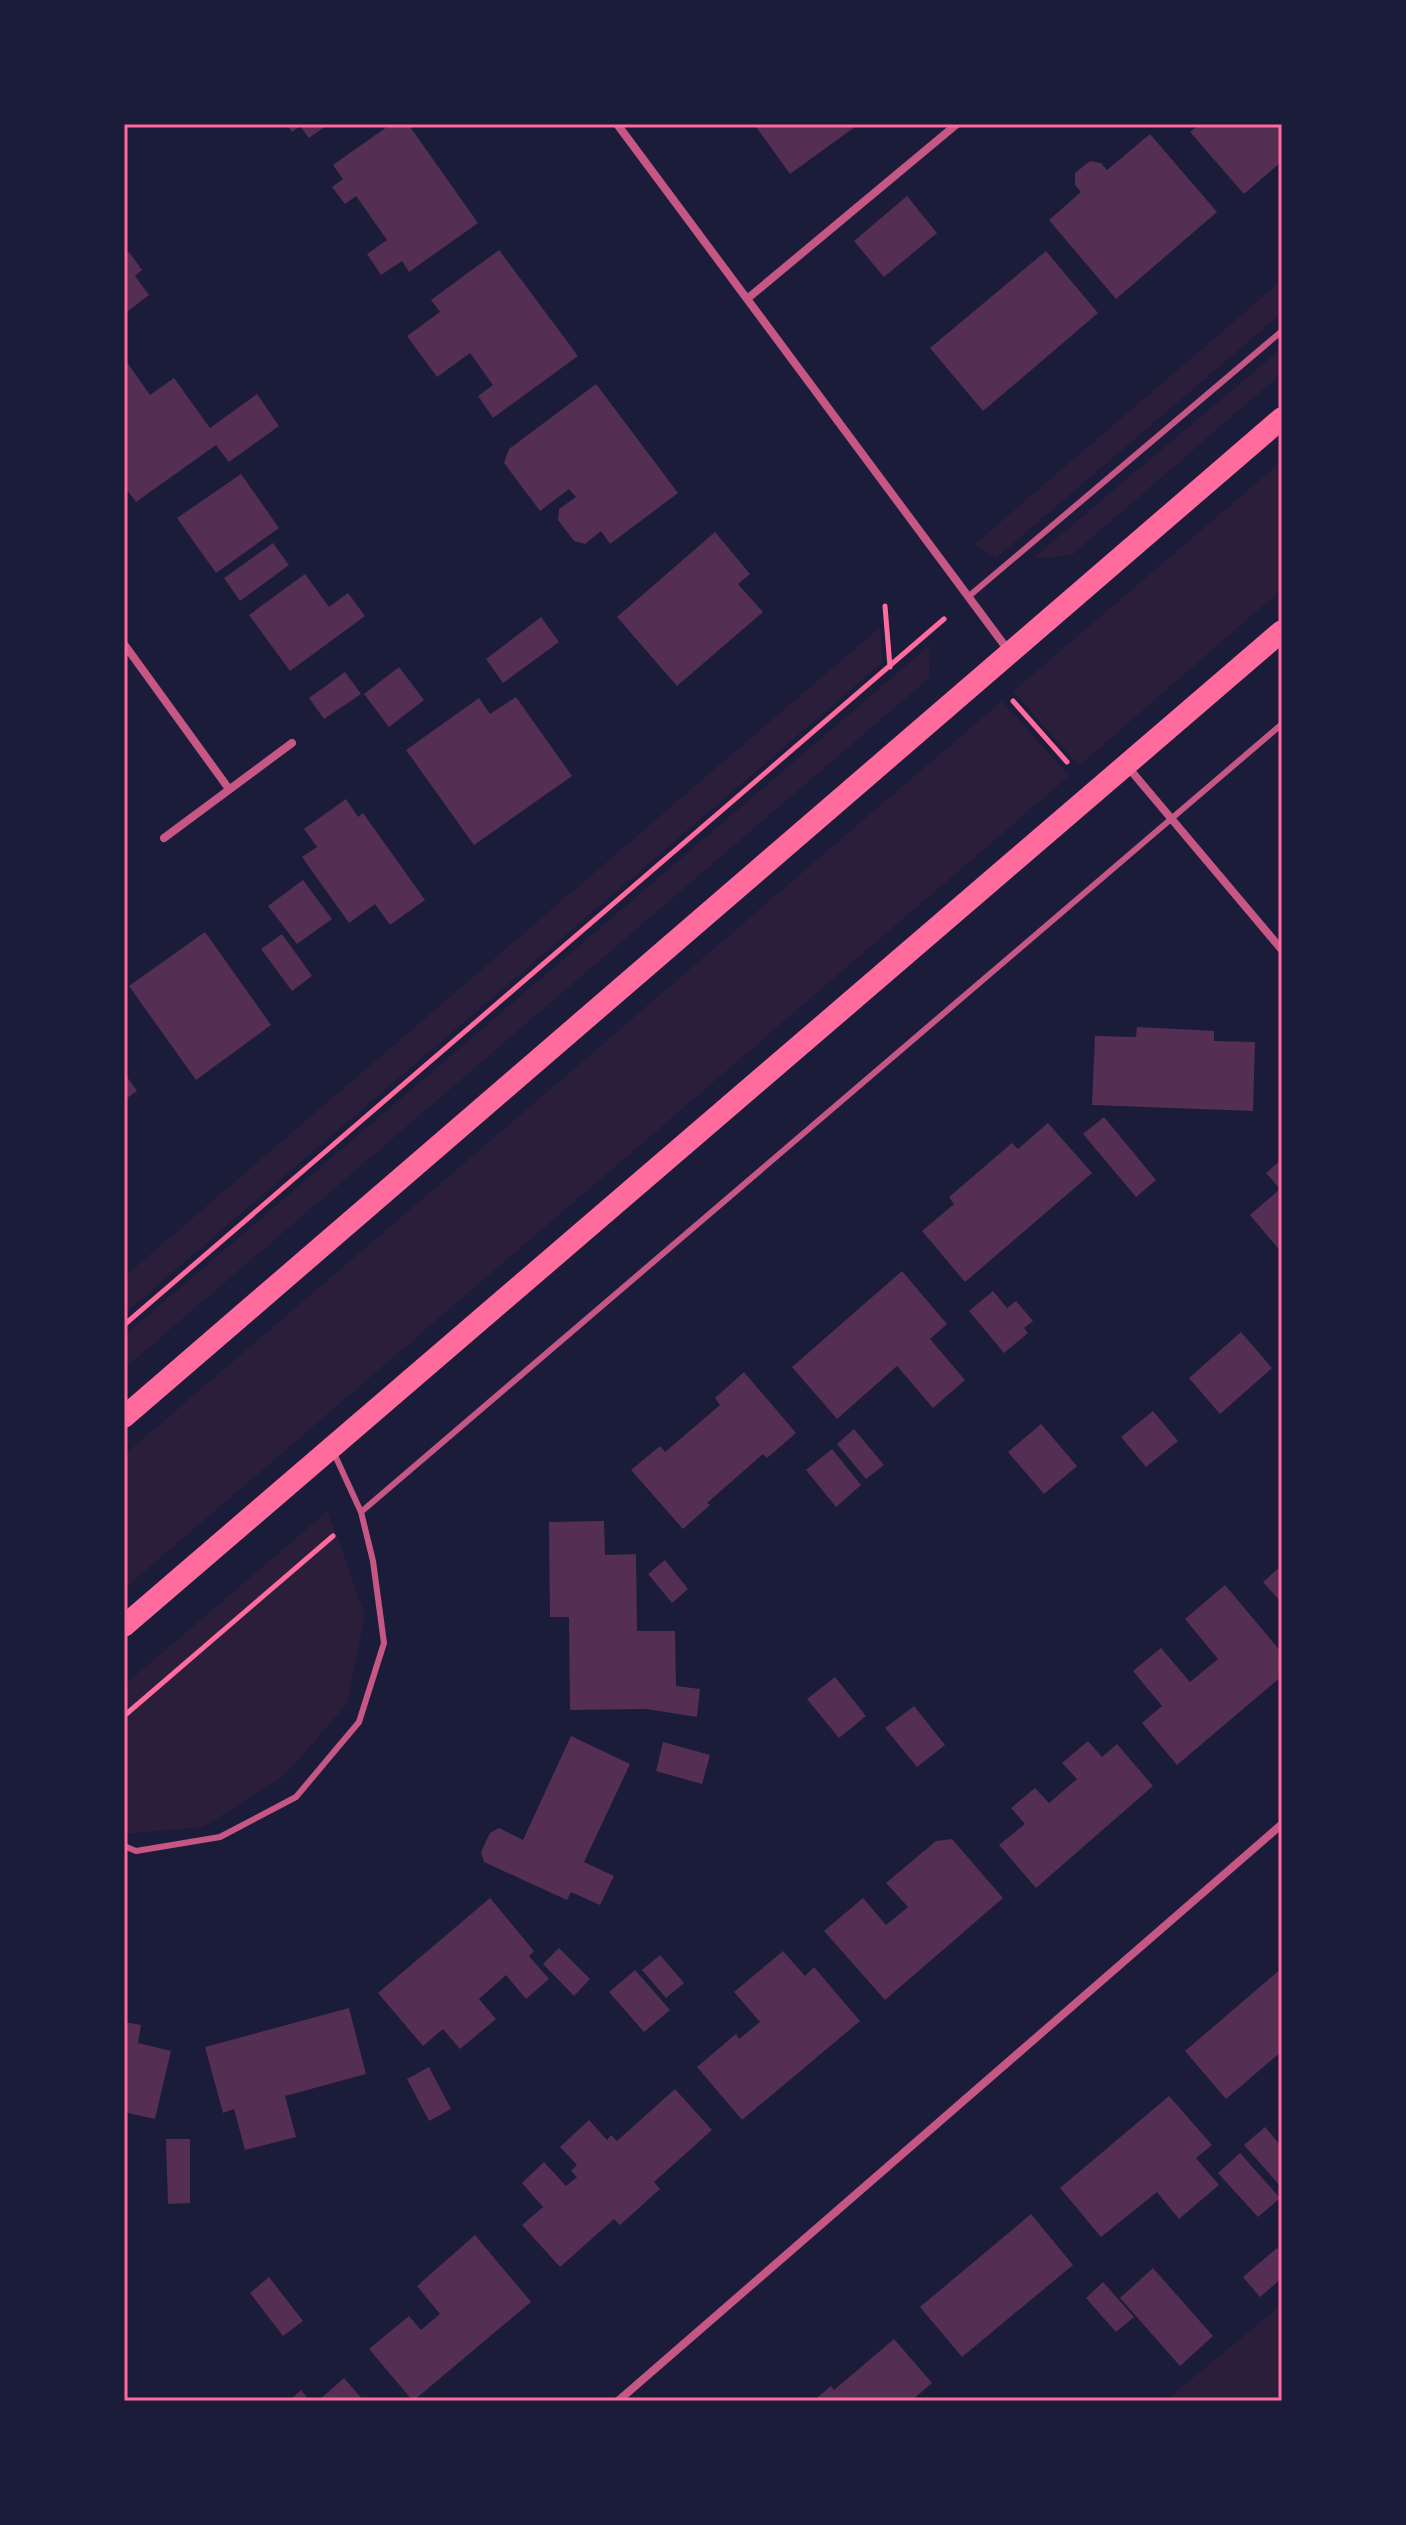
<svg xmlns="http://www.w3.org/2000/svg" width="1406" height="2525" viewBox="0 0 1406 2525" font-family="'PT Sans Narrow',sans-serif">
<rect width="100%" height="100%" fill="#1b1b3a"/>
<path fill="#2a1e3b" d="M 1282,280 L 1282,313 L 996,558 L 975,544 Z
M 1282,348 L 1282,373 L 1072,555 L 1032,559 Z
M 1282,461 L 1282,589 L 1079,766 L 1013,691 Z
M 880,627 L 883,662 L 124,1314 L 124,1277 Z
M 930,645 L 929,678 L 124,1369 L 124,1336 Z
M 1002,701 L 1069,776 L 124,1589 L 124,1455 Z
M 328,1511 L 365,1615 L 347,1704 L 284,1776 L 203,1827 L 124,1834 L 124,1685 Z
M 1282,2304 L 1282,2401 L 1165,2401 Z"/>
<path fill="#542f53" d="M 287,124 L 329,124 L 309,138 L 300,126 L 292,132 Z
M 391,124 L 408,124 L 478,223 L 409,272 L 402,261 L 381,275 L 367,254 L 387,240 L 356,196 L 345,204 L 332,187 L 343,179 L 333,165 Z
M 754,124 L 859,124 L 790,174 Z
M 1200,124 L 1282,124 L 1282,161 L 1244,194 L 1190,132 Z
M 1150,134 L 1217,212 L 1116,299 L 1049,220 L 1081,192 L 1075,185 L 1075,173 L 1090,161 L 1101,163 L 1107,170 Z
M 907,196 L 937,233 L 884,277 L 854,241 Z
M 499,250 L 578,356 L 493,418 L 478,396 L 493,385 L 470,353 L 437,377 L 407,336 L 440,312 L 431,300 Z
M 1046,251 L 1098,313 L 983,411 L 930,348 Z
M 129,252 L 142,270 L 135,276 L 149,295 L 124,314 L 124,256 Z
M 124,358 L 150,395 L 174,378 L 210,428 L 257,394 L 279,426 L 229,462 L 216,445 L 136,502 L 124,486 Z
M 596,384 L 678,493 L 610,544 L 601,531 L 585,544 L 574,541 L 558,520 L 559,509 L 576,497 L 569,489 L 540,511 L 504,463 L 509,449 Z
M 241,474 L 279,528 L 216,573 L 177,518 Z
M 715,532 L 750,574 L 738,584 L 763,612 L 677,686 L 617,617 Z
M 273,543 L 289,565 L 240,601 L 224,578 Z
M 305,574 L 329,607 L 348,593 L 365,616 L 290,671 L 249,615 Z
M 541,617 L 559,642 L 503,683 L 486,659 Z
M 399,667 L 424,700 L 389,727 L 364,694 Z
M 345,672 L 361,694 L 324,719 L 309,698 Z
M 516,697 L 572,776 L 474,845 L 406,750 L 479,698 L 490,714 Z
M 346,799 L 358,817 L 363,813 L 425,900 L 390,925 L 375,904 L 349,923 L 302,857 L 317,847 L 304,829 Z
M 303,880 L 332,919 L 297,944 L 268,906 Z
M 205,932 L 271,1025 L 196,1080 L 129,986 Z
M 282,934 L 312,976 L 292,991 L 261,949 Z
M 1137,1027 L 1214,1031 L 1214,1041 L 1255,1042 L 1253,1111 L 1092,1105 L 1095,1036 L 1136,1037 Z
M 124,1073 L 137,1091 L 124,1100 Z
M 1104,1117 L 1156,1180 L 1136,1197 L 1083,1134 Z
M 1048,1123 L 1092,1173 L 965,1282 L 922,1231 L 954,1204 L 949,1197 L 1012,1143 L 1018,1149 Z
M 1282,1159 L 1282,1253 L 1250,1215 L 1280,1189 L 1266,1173 Z
M 902,1271 L 947,1324 L 930,1339 L 965,1380 L 933,1408 L 897,1366 L 837,1419 L 792,1367 Z
M 993,1291 L 1007,1308 L 1016,1301 L 1033,1321 L 1024,1328 L 1028,1333 L 1004,1353 L 969,1311 Z
M 1241,1332 L 1272,1368 L 1220,1414 L 1189,1378 Z
M 744,1372 L 796,1433 L 767,1458 L 763,1454 L 707,1503 L 710,1505 L 683,1529 L 631,1470 L 660,1446 L 665,1452 L 720,1405 L 715,1398 Z
M 1153,1411 L 1178,1441 L 1146,1467 L 1121,1437 Z
M 1041,1424 L 1077,1466 L 1044,1494 L 1008,1452 Z
M 854,1429 L 884,1465 L 866,1479 L 837,1444 Z
M 832,1449 L 861,1485 L 836,1507 L 806,1470 Z
M 604,1521 L 605,1555 L 636,1554 L 637,1631 L 675,1631 L 676,1686 L 700,1689 L 697,1717 L 646,1709 L 570,1710 L 569,1617 L 550,1617 L 549,1522 Z
M 665,1560 L 688,1589 L 672,1603 L 648,1574 Z
M 1282,1565 L 1282,1603 L 1263,1582 Z
M 1225,1585 L 1282,1653 L 1282,1676 L 1177,1765 L 1142,1723 L 1162,1706 L 1133,1671 L 1161,1648 L 1190,1682 L 1218,1659 L 1185,1619 Z
M 835,1677 L 866,1716 L 839,1738 L 807,1699 Z
M 914,1706 L 945,1745 L 917,1767 L 885,1728 Z
M 571,1736 L 630,1764 L 584,1862 L 614,1876 L 600,1905 L 571,1892 L 567,1900 L 484,1862 L 481,1852 L 490,1833 L 499,1828 L 523,1840 Z
M 1088,1741 L 1102,1757 L 1117,1744 L 1153,1786 L 1036,1888 L 999,1845 L 1025,1824 L 1011,1808 L 1035,1788 L 1049,1803 L 1077,1779 L 1062,1763 Z
M 663,1742 L 710,1755 L 702,1784 L 656,1771 Z
M 952,1839 L 1003,1898 L 885,2000 L 824,1931 L 863,1898 L 886,1925 L 908,1907 L 886,1883 L 936,1841 Z
M 490,1898 L 534,1951 L 529,1956 L 549,1979 L 526,1999 L 506,1975 L 479,1999 L 496,2019 L 460,2049 L 443,2029 L 423,2046 L 378,1993 Z
M 559,1948 L 590,1979 L 574,1996 L 543,1964 Z
M 783,1951 L 805,1976 L 814,1967 L 860,2021 L 742,2120 L 697,2067 L 736,2034 L 739,2039 L 760,2022 L 734,1992 Z
M 660,1955 L 684,1983 L 666,1998 L 642,1970 Z
M 1282,1968 L 1282,2051 L 1226,2099 L 1185,2051 Z
M 635,1970 L 670,2010 L 644,2032 L 609,1992 Z
M 349,2008 L 366,2074 L 285,2096 L 296,2137 L 245,2150 L 234,2109 L 223,2113 L 205,2047 Z
M 124,2022 L 141,2025 L 138,2043 L 171,2051 L 155,2119 L 124,2112 Z
M 429,2067 L 451,2109 L 429,2121 L 407,2079 Z
M 675,2089 L 712,2130 L 654,2182 L 660,2189 L 620,2225 L 614,2219 L 560,2267 L 522,2225 L 543,2207 L 522,2183 L 544,2162 L 566,2186 L 577,2177 L 571,2171 L 577,2165 L 560,2147 L 589,2120 L 607,2140 L 611,2135 L 617,2141 Z
M 1169,2096 L 1212,2145 L 1196,2158 L 1219,2185 L 1179,2219 L 1157,2192 L 1101,2237 L 1060,2188 Z
M 1265,2127 L 1282,2147 L 1282,2188 L 1244,2145 Z
M 166,2139 L 190,2139 L 190,2203 L 168,2204 Z
M 1240,2153 L 1280,2198 L 1258,2217 L 1218,2173 Z
M 1031,2214 L 1073,2265 L 962,2357 L 920,2307 Z
M 475,2235 L 531,2302 L 413,2401 L 369,2349 L 409,2316 L 421,2330 L 440,2314 L 417,2286 Z
M 1277,2248 L 1282,2254 L 1282,2278 L 1260,2297 L 1243,2277 Z
M 1153,2268 L 1213,2336 L 1180,2366 L 1120,2298 Z
M 269,2277 L 303,2321 L 283,2336 L 250,2293 Z
M 1103,2282 L 1134,2317 L 1116,2332 L 1086,2298 Z
M 894,2339 L 932,2383 L 911,2401 L 813,2401 L 831,2386 L 834,2390 Z
M 344,2378 L 364,2401 L 318,2401 Z
M 301,2390 L 310,2401 L 289,2401 Z"/>
<g fill="none" stroke-linecap="round" stroke-linejoin="round">
<path stroke="#ff6b9d" stroke-width="5" d="M 885,606 L 890,667
M 1013,701 L 1067,762
M 124,1325 L 944,619
M 124,1716 L 333,1536"/>
<path stroke="#c65784" stroke-width="6" d="M 968,597 L 1282,331
M 361,1512 L 1282,724
M 124,1846 L 136,1851 L 220,1837 L 296,1797 L 359,1722 L 384,1643 L 373,1561 L 361,1512 L 333,1451"/>
<path stroke="#c65784" stroke-width="8" d="M 617,124 L 1008,650
M 747,299 L 957,124
M 124,644 L 229,789
M 1127,766 L 1282,950
M 164,838 L 292,743
M 618,2401 L 1282,1824"/>
<path stroke="#ff6b9d" stroke-width="22" d="M 124,1417 L 1282,418
M 124,1626 L 1282,631"/>
</g>
<rect width="1406" height="2525" fill="none" stroke="#1b1b3a" stroke-width="252"/>
<rect x="126" y="126" width="1154" height="2273" fill="none" stroke="#ff6b9d" stroke-width="3"/>
</svg>
